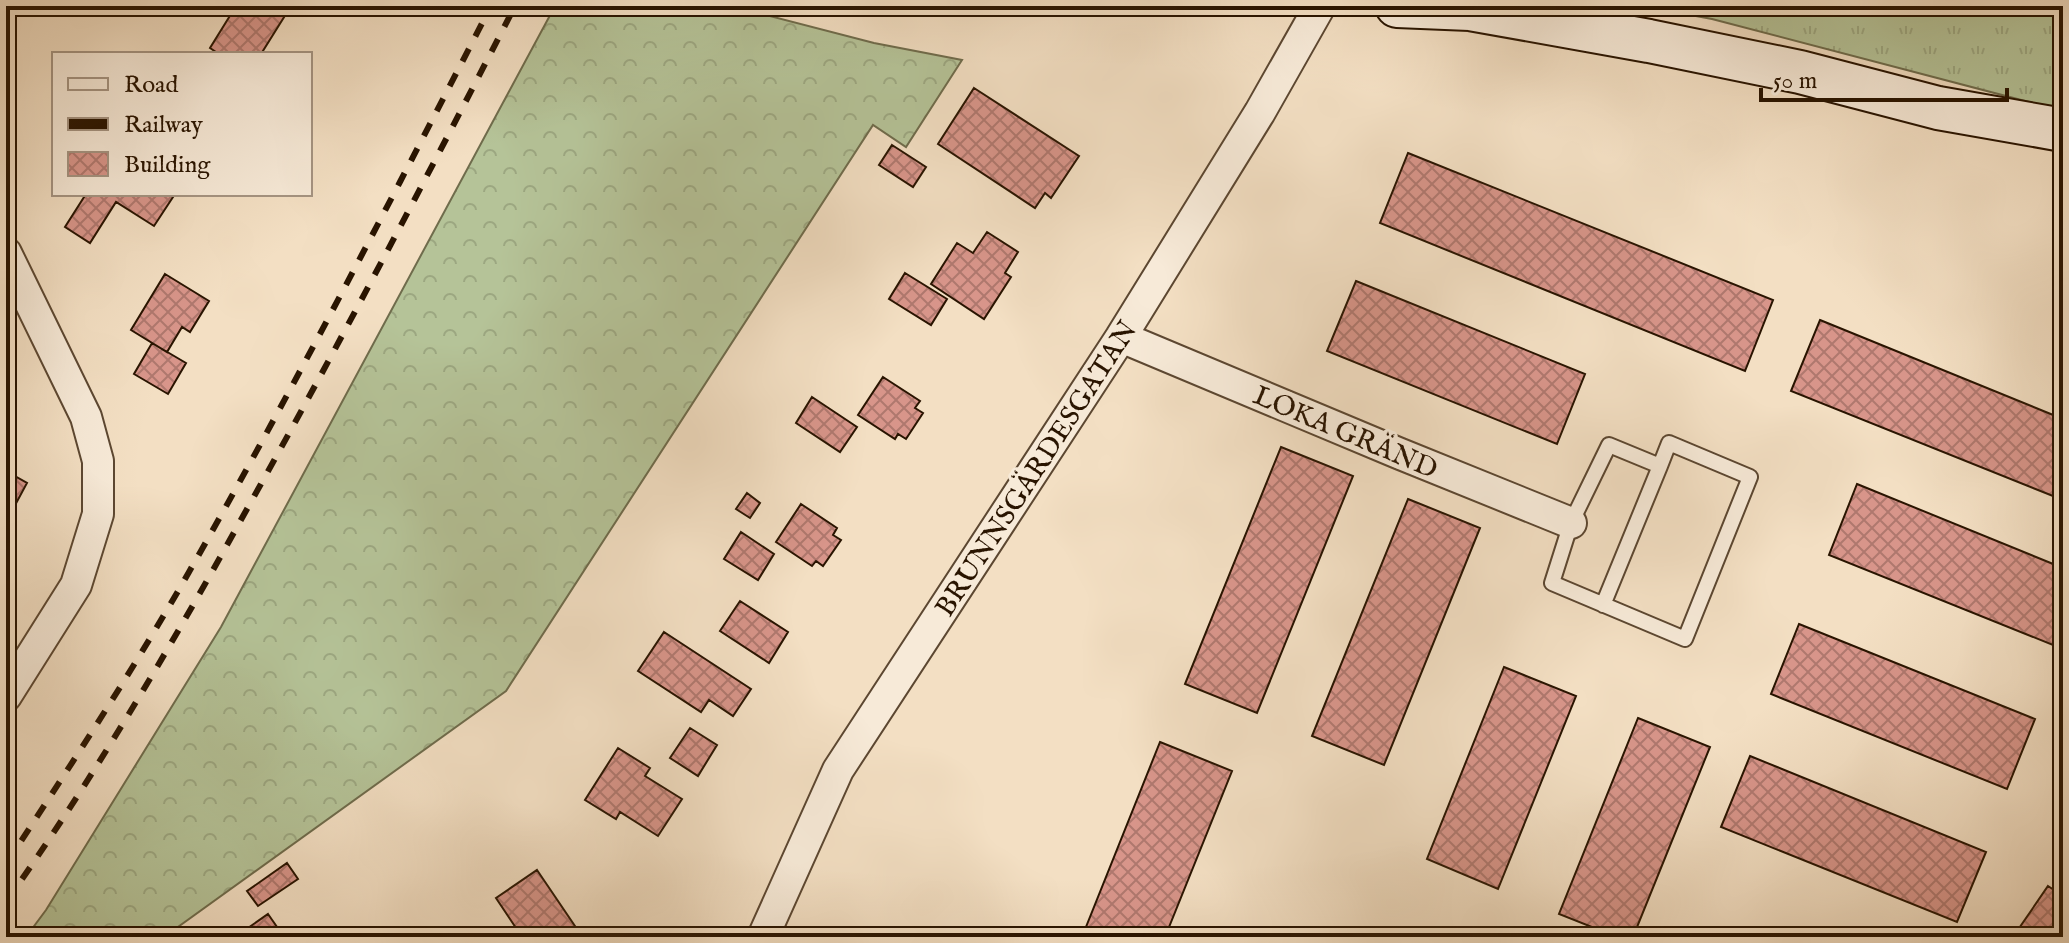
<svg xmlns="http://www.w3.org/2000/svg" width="2069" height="943" viewBox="0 0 2069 943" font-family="'IM FELL English',serif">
<defs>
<pattern id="grass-tufts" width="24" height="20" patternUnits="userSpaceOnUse" patternTransform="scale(2)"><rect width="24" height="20" fill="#b5c398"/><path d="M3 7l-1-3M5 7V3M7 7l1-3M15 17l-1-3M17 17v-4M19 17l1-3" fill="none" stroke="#9ca781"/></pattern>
<pattern id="forest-crowns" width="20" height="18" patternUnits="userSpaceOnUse" patternTransform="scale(2)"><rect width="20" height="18" fill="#b5c398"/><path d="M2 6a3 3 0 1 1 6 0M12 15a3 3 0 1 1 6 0" fill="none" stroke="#9ca781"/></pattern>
<pattern id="building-cross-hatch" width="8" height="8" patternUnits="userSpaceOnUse" patternTransform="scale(2)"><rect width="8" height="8" fill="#d8958a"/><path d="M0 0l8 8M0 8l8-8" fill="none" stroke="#af786e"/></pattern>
</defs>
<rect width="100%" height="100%" fill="#f3dfc3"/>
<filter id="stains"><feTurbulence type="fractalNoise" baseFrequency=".0025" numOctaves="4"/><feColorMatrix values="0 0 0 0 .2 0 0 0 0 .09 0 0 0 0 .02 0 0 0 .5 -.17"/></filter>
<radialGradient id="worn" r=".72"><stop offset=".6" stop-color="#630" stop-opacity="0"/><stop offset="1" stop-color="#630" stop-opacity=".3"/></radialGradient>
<path fill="url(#grass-tufts)" stroke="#6f6c4c" stroke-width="2" d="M 1642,6 L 1929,6 L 2063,11 L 2063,111 L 1712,19 Z"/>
<path fill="url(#forest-crowns)" stroke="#6f6c4c" stroke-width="2" d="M 555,6 L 731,6 L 874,43 L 962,60 L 906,147 L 873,125 L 506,691 L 164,937 L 26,937 L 46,910 L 221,627 Z"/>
<path fill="url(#building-cross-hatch)" stroke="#291400" stroke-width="2" d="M 236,6 L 291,6 L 261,54 L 219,54 L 210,48 Z
M 974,88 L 1079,156 L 1051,198 L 1045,193 L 1035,208 L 938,144 Z
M 892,145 L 926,167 L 913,187 L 879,165 Z
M 1408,153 L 1773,300 L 1745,371 L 1380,223 Z
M 86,194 L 175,194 L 154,226 L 116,202 L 90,243 L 65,227 Z
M 987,232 L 1018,252 L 1005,273 L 1011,277 L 984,319 L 931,284 L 957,243 L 973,253 Z
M 905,273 L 947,299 L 931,325 L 889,299 Z
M 165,274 L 209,301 L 190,332 L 182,327 L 167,352 L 131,330 Z
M 1356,281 L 1585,374 L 1557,444 L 1327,351 Z
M 1820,320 L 2063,419 L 2063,500 L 1791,391 Z
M 152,343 L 186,363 L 168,394 L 134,374 Z
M 883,377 L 920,401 L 915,408 L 923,413 L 906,439 L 898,434 L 895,439 L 858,415 Z
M 812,397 L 857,427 L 840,452 L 796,423 Z
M 1281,447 L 1353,476 L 1257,713 L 1185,684 Z
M 6,471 L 27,483 L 6,522 Z
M 1857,484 L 2063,568 L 2063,649 L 1829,555 Z
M 747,493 L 760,503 L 750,518 L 736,509 Z
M 1408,499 L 1480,528 L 1384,765 L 1312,736 Z
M 801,504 L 837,528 L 833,535 L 841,540 L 823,566 L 816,561 L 812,566 L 776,542 Z
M 741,532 L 774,554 L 758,580 L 724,559 Z
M 740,601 L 788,632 L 769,663 L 720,631 Z
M 1799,624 L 2035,719 L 2007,789 L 1771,694 Z
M 664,632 L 751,689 L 733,716 L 709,700 L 701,712 L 638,671 Z
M 1504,667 L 1576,696 L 1498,889 L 1427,859 Z
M 1638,718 L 1710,747 L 1633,937 L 1617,937 L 1559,914 Z
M 690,728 L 717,745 L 698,776 L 670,758 Z
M 1160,742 L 1232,771 L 1165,937 L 1082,937 Z
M 618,748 L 650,768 L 645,776 L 682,799 L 658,836 L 620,812 L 616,819 L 585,800 Z
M 1750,756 L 1986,852 L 1957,922 L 1721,827 Z
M 287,863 L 298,879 L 258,906 L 247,891 Z
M 537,870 L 579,932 L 572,937 L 522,937 L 496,898 Z
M 2048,886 L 2063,896 L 2063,937 L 2013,937 Z
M 268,914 L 284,937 L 235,937 Z"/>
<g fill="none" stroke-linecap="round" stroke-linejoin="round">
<defs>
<path id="lane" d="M 1603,605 L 1660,466 L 1669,443 L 1750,477 L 1685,639 L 1552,583 L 1571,523 L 1609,445 L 1660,466"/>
<path id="street" d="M 6,253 L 86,417 L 98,461 L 98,514 L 76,585 L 6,696
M 1121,337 L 1398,453 L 1571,523
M 763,937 L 838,770 L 1121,337 L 1260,112 L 1320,6"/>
<path id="secondary" d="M 1397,6 L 1470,9 L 1649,41 L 1800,72 L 1938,108 L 2063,130"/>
</defs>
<use href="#lane" stroke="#5c4731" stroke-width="18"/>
<use href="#street" stroke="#5c4731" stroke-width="34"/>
<use href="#secondary" stroke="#291400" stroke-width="46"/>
<use href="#lane" stroke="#f7ead8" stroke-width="14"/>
<use href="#street" stroke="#f7ead8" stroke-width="30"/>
<use href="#secondary" stroke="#f7ead8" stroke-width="42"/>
<path stroke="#291400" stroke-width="6" stroke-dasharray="14 14" stroke-linecap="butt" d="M 6,864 C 69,768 132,672 189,572 C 295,386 393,196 491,6
M 6,902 C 95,776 173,643 247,509 C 340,343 428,175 515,6"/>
</g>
<g text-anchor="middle" stroke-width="8" stroke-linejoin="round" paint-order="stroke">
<g font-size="28" fill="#291400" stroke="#f7ead8">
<text transform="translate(1346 431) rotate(23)" y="10">LOKA GRÄND</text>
<text transform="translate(1035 468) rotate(-57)" y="10">BRUNNSGÄRDESGATAN</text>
</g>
</g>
<rect width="2069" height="943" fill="none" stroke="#f3dfc3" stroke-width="32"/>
<rect x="8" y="8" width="2053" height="927" fill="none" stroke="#291400" stroke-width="4"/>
<rect x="16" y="16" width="2037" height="911" fill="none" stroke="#291400" stroke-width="2"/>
<rect x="52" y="52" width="260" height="144" fill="#f7ead8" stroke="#a59482" stroke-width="2"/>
<rect x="68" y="78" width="40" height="12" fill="#f7ead8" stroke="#a59482" stroke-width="2"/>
<text x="124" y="92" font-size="24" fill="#291400">Road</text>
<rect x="68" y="118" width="40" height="12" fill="#291400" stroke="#a59482" stroke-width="2"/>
<text x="124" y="132" font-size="24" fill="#291400">Railway</text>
<rect x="68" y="152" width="40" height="24" fill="url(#building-cross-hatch)" stroke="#a59482" stroke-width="2"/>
<text x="124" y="172" font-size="24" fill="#291400">Building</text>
<path d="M1761 88v12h246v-12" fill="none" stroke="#291400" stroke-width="4"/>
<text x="1773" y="88" font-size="24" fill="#291400" stroke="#f7ead8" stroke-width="6" paint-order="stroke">50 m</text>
<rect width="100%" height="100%" filter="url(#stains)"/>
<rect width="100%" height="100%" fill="url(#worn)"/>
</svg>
